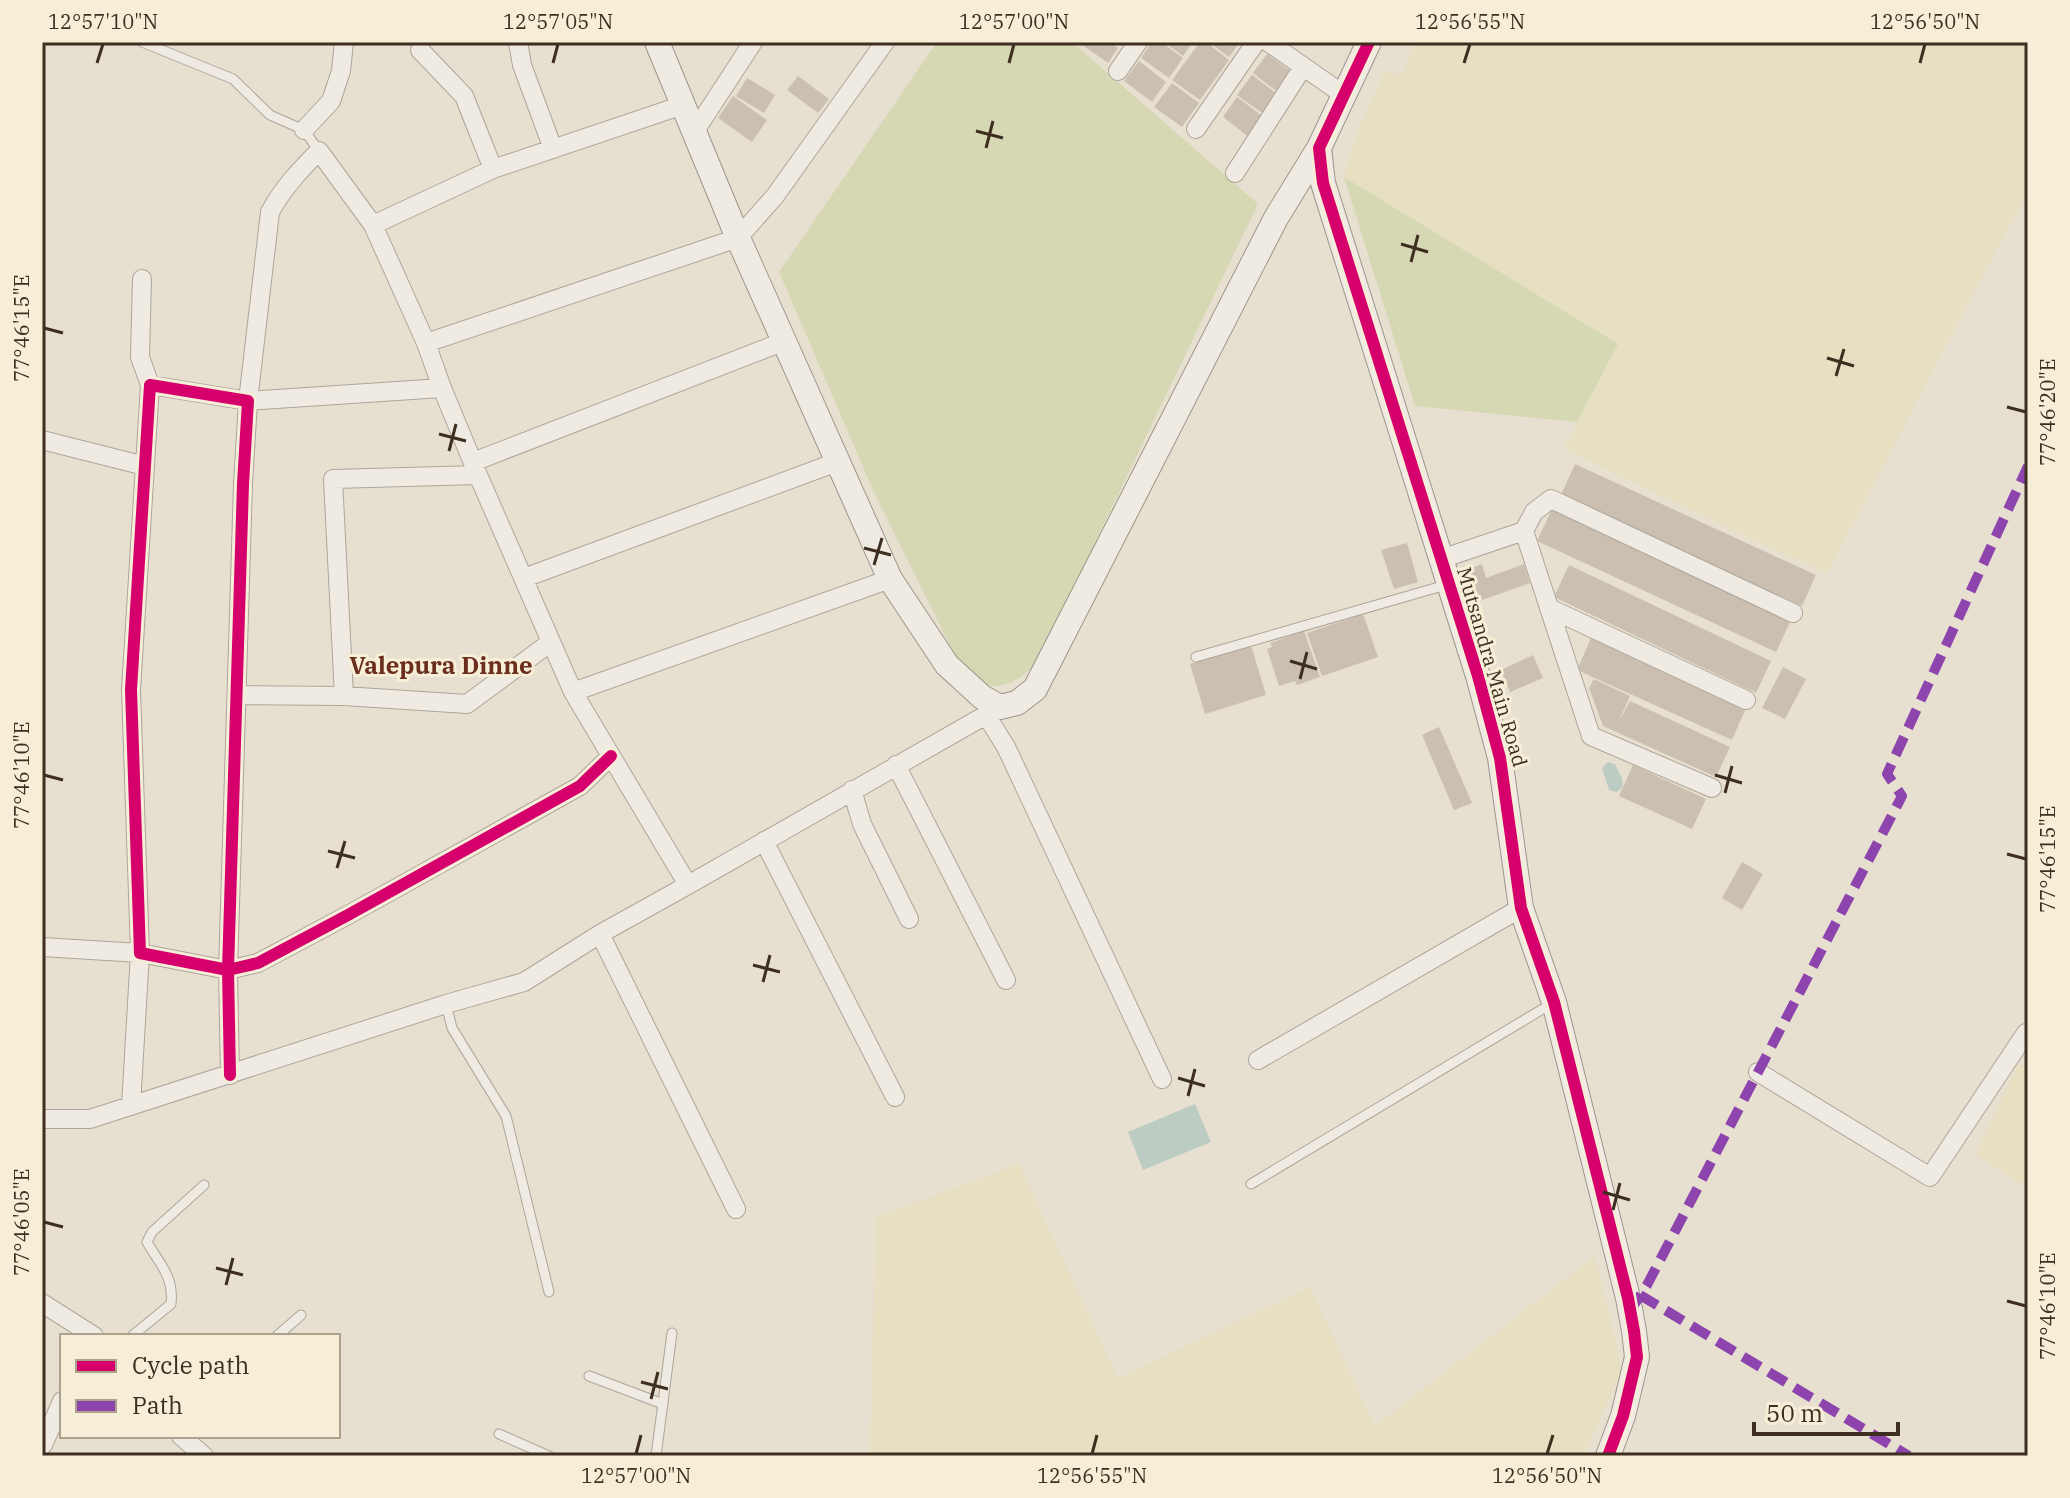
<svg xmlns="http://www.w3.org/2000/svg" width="2070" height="1498" viewBox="0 0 2070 1498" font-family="'IBM Plex Serif',serif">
<rect width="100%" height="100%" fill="#e7e0d1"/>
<path fill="#e6dfc2" d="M 1414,42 L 2028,42 L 2028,193 L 1982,277 L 1827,574 L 1794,557 L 1793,559 L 1564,449 L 1618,344 L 1344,177 L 1360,125 L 1385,71 L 1402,75 Z
M 2019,1063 L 2028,1068 L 2028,1188 L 1975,1155 Z
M 1019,1164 L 1118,1378 L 1310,1287 L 1375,1426 L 1595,1256 L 1622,1369 L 1584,1456 L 870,1456 L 876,1217 Z"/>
<path fill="#d6d7b3" d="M 937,42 L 1072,42 L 1258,204 L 1039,659 C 1028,674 1005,692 985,684 C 975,680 967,671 959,664 L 873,490 L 779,272 Z
M 1344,177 L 1618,344 L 1577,422 L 1415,406 Z"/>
<path fill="#bcccc2" d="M 1608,762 L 1615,764 L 1622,778 L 1623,786 L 1617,792 L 1609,790 L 1602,768 Z
M 1195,1104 L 1211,1142 L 1143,1170 L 1128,1132 Z"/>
<path fill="#cbbfb2" d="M 1082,42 L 1110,42 L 1118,48 L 1108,63 L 1081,44 Z
M 1152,42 L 1161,42 L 1183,58 L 1169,78 L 1141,58 Z
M 1164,42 L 1193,42 L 1183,56 Z
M 1200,42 L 1206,42 L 1229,60 L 1200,100 L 1172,80 Z
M 1209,42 L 1240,42 L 1229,57 Z
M 1267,54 L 1295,74 L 1280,94 L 1253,73 Z
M 1139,61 L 1166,82 L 1152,102 L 1124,81 Z
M 1252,75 L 1280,96 L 1265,115 L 1237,95 Z
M 798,76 L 829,99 L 818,113 L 787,90 Z
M 747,78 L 775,95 L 764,113 L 736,96 Z
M 1172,83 L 1199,103 L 1182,127 L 1154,107 Z
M 733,96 L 767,120 L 752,142 L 718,118 Z
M 1237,97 L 1265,118 L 1250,138 L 1223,117 Z
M 1575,464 L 1816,575 L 1802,606 L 1561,495 Z
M 1552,509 L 1791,620 L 1776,652 L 1537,541 Z
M 1407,543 L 1418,582 L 1394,589 L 1381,550 Z
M 1482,564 L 1486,578 L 1524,564 L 1530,583 L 1468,605 L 1457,573 Z
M 1569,565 L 1771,661 L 1756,693 L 1554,597 Z
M 1363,614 L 1378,657 L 1322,676 L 1307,633 Z
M 1304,631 L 1320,677 L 1297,685 L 1295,681 L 1279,686 L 1267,649 L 1272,647 L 1270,643 Z
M 1591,638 L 1746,708 L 1732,740 L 1577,670 Z
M 1251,645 L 1266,695 L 1205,714 L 1190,664 Z
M 1533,655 L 1543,678 L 1510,692 L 1501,670 Z
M 1783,667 L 1806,679 L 1785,719 L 1762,708 Z
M 1594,679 L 1630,696 L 1618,723 L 1630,701 L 1730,747 L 1716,777 L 1603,726 L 1589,688 Z
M 1439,727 L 1472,803 L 1454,810 L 1422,735 Z
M 1633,765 L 1706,799 L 1692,829 L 1619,796 Z
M 1742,862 L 1763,874 L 1742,910 L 1722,898 Z"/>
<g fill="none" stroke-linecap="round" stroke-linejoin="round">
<defs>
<path id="lane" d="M 142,42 L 233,79 L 270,115 L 304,130 L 319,151
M 1196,657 L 1446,585
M 446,1004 L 452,1028 L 506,1116 L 549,1292
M 1251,1184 L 1551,1004
M 132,1336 L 171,1304 C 174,1276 160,1265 147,1242 L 152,1232 L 204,1185
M 277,1336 L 301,1315
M 589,1376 L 663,1404
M 499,1434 L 549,1456
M 656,1456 L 672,1333"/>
<path id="street" d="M 518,42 L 522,65 L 553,149
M 1268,42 L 1344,95
M 420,50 L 464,96 L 493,169
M 1118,71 L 1138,42
M 1196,129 L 1256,42
M 304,130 L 331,101 L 341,71 L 344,42
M 695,131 L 753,42
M 1235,173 L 1303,67
M 373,225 L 493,169 L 683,105
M 142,279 L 140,357 L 150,385
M 426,343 L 738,238 L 775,196 L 885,42
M 442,388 L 248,401 L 270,212 C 283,188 300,170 319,151 L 373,225 L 426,343 L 442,388 L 478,475 L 573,692 L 688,885
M 42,440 L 145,466
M 473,462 L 785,341
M 1524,531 L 1591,736 L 1712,788
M 1441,559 L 1524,531 L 1534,512 L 1551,499 L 1793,613
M 524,578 L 837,462
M 1549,608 L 1746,700
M 573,692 L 890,579
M 237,695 L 344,696 L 467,704 L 551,642
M 344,696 L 333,479 L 478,475
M 986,715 L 1006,747 L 1162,1079
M 896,765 L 1006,980
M 852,790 L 862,824 L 909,919
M 764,841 L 895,1097
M 600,934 L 736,1209
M 42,947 L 140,953 L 131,1106
M 1258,1060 L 1521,908
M 1758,1072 L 1930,1177 L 2026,1033 L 2028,1034
M 230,1075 L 228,970 L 243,484 L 248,401 L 150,385 L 131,690 L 140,953 L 228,970 L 258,963 L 348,915 L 580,786 L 611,756
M 42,1119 L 90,1119 L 446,1004 L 524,982 L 600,934 L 688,885 L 1000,707
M 42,1303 L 94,1336
M 181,1436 L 204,1456
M 43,1445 L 62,1401"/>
<path id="secondary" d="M 657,42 L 738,238 L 890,579 L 947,665 L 982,697 L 1000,707 L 1017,703 L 1035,689 L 1276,218 L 1319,148
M 1369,42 L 1319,148 L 1323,183 L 1478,676 L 1500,758 L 1521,908 L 1554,1002 L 1628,1298 L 1634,1331 L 1637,1357 L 1623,1416 L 1608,1456"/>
</defs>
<use href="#lane" stroke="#ada599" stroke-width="11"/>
<use href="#street" stroke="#ada599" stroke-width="20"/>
<use href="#secondary" stroke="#9c958a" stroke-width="26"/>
<use href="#lane" stroke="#efebe3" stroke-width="9"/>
<use href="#street" stroke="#efebe3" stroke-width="18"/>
<use href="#secondary" stroke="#efebe3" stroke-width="24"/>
<path stroke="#8e44ad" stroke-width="10" stroke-dasharray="20 10" stroke-linecap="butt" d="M 1640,1295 L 1909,1456
M 1630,1311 L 1647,1285 L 1902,796 L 1887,774 L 2028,466"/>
<defs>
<path id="cycleway" d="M 1369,42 L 1319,148 L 1323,183 L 1478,676 L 1500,758 L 1521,908 L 1554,1002 L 1628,1298 L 1634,1331 L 1637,1357 L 1623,1416 L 1608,1456
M 230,1075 L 228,970 L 243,484 L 248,401 L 150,385 L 131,690 L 140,953 L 228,970 L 258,963 L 348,915 L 580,786 L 611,756"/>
</defs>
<use href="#cycleway" stroke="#f7eed8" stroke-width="17"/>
<use href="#cycleway" stroke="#d6006c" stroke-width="12"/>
</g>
<path fill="none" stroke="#3d2e20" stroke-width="3" d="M 97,63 L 103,44M 553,63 L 558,44M 1009,63 L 1014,44M 1464,63 L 1470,44M 1920,63 L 1925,44M 976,131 L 1003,138M 986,148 L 993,121M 1401,244 L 1428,252M 1411,262 L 1418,235M 44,328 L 63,333M 1827,358 L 1854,366M 1836,376 L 1844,349M 2007,407 L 2026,412M 439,434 L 466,441M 449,451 L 456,424M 864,548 L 891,555M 874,565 L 882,538M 1290,661 L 1317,669M 1300,679 L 1307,652M 44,775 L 63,780M 1715,775 L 1742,783M 1725,793 L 1732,766M 328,851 L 355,858M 2007,854 L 2026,859M 337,868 L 345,841M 753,965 L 780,972M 763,982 L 770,955M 1178,1078 L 1205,1086M 1188,1096 L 1195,1069M 1603,1192 L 1630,1200M 1613,1210 L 1620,1183M 44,1222 L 63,1227M 216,1268 L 243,1275M 226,1285 L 233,1258M 2007,1301 L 2026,1306M 641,1382 L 668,1389M 651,1399 L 658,1372M 636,1454 L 641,1435M 1092,1454 L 1097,1435M 1547,1454 L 1553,1435"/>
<g text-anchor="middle" stroke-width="6" stroke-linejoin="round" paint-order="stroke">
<g font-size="20" fill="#3d2e20" stroke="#f7eed8">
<text transform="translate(1492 667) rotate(74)" y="7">Mutsandra Main Road</text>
</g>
<g font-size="24" font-weight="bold" fill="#6b2e1e" stroke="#f7eed8">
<text x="441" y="674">Valepura Dinne</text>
</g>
</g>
<rect width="2070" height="1498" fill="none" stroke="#f7eed8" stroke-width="88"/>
<rect x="60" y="1334" width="280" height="104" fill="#f7eed8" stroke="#ada18e" stroke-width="2"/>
<rect x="76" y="1360" width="40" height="12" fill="#d6006c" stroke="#ada18e" stroke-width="2"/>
<text x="132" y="1374" font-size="24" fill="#3d2e20">Cycle path</text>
<rect x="76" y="1400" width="40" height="12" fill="#8e44ad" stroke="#ada18e" stroke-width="2"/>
<text x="132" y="1414" font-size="24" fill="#3d2e20">Path</text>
<path d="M1754 1422v12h144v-12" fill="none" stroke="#3d2e20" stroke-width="4"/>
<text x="1766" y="1422" font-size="24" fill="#3d2e20" stroke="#f7eed8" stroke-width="6" paint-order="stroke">50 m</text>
<rect x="44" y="44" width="1982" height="1410" fill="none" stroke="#3d2e20" stroke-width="3"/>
<g font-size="20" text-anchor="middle" fill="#3d2e20">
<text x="103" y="29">12°57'10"N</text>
<text x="558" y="29">12°57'05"N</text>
<text x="1014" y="29">12°57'00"N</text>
<text x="1470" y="29">12°56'55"N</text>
<text x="1925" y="29">12°56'50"N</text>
<text transform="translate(22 328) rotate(-90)" y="7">77°46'15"E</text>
<text transform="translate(2048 412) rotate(-90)" y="7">77°46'20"E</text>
<text transform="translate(22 775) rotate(-90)" y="7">77°46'10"E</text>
<text transform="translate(2048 859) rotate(-90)" y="7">77°46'15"E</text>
<text transform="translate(22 1222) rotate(-90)" y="7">77°46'05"E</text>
<text transform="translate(2048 1306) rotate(-90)" y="7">77°46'10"E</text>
<text x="636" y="1483">12°57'00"N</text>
<text x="1092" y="1483">12°56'55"N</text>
<text x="1547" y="1483">12°56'50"N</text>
</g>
</svg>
